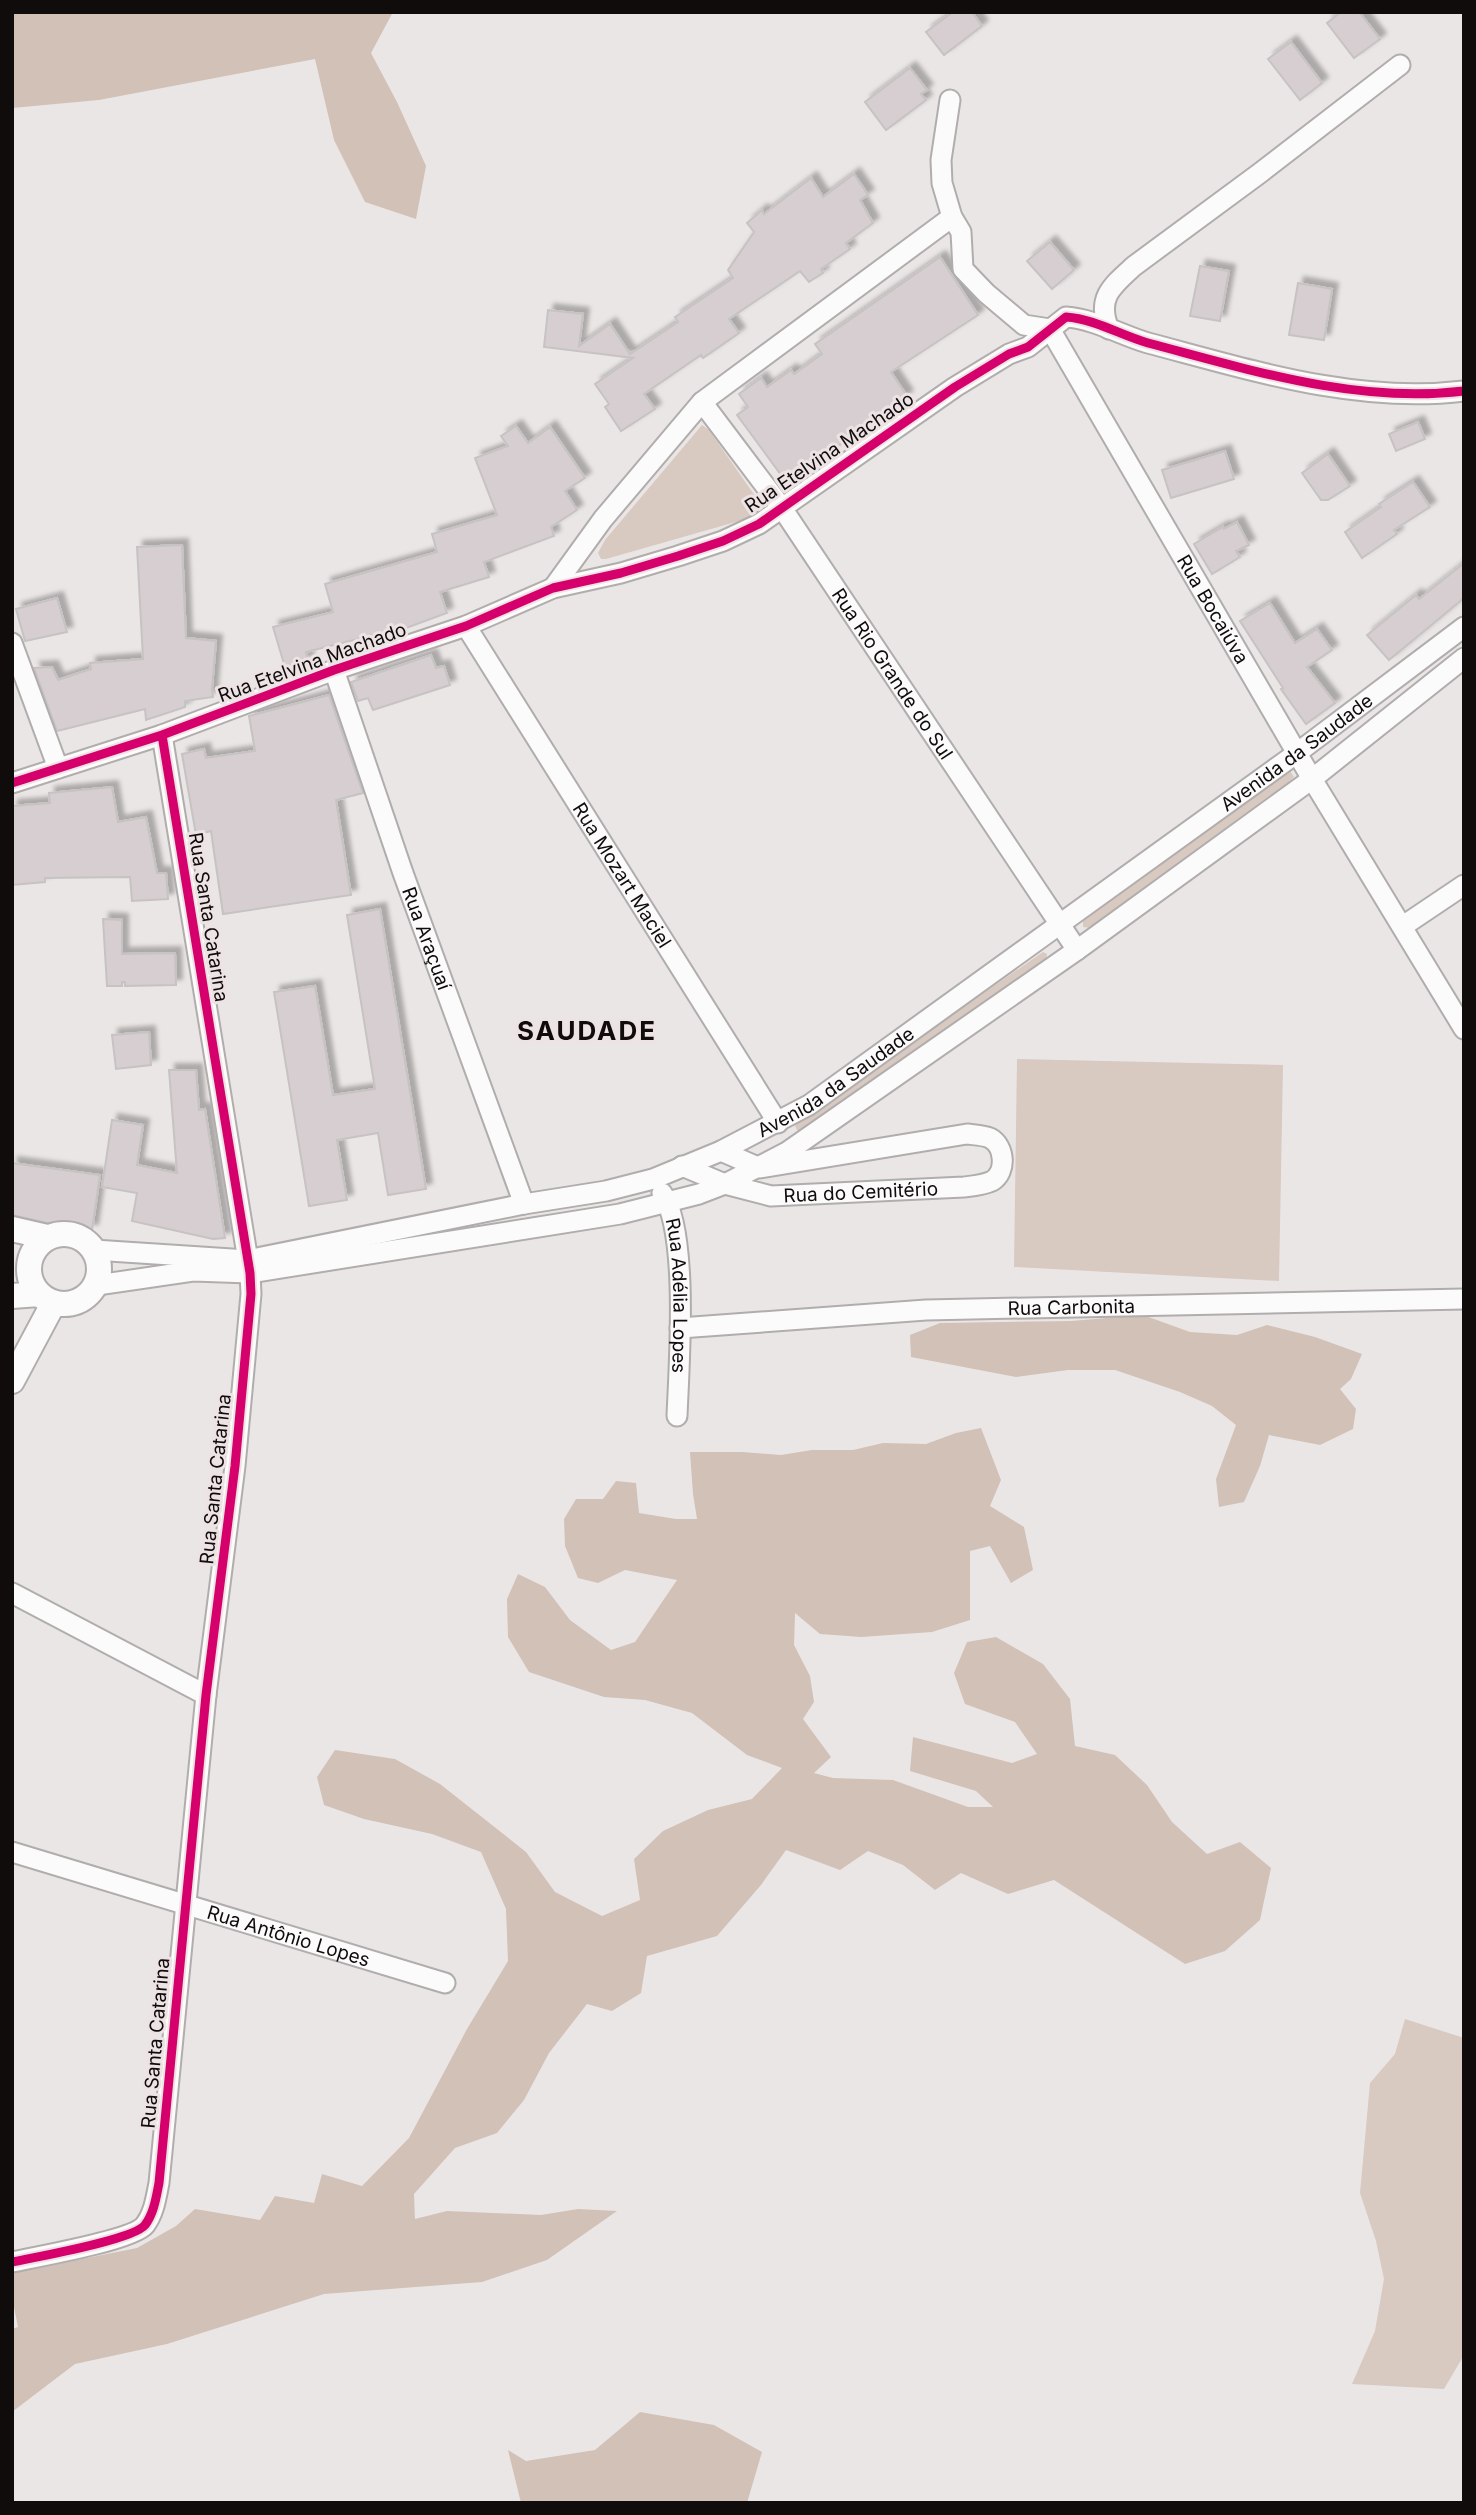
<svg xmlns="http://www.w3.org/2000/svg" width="1476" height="2515" viewBox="0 0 1476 2515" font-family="Inter,sans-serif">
<defs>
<filter id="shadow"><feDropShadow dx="6" dy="-6" stdDeviation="2" flood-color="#0004"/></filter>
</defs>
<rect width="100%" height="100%" fill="#ebe6e6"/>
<path fill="#d8c9c1" d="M 702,425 L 709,430 L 760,503 L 761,508 L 756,514 L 746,519 L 606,559 L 601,559 L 598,553 L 605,540 Z
M 1290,771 L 1294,777 L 1287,784 L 1098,924 L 1091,928 L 1083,927 L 1083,921 L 1091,914 Z
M 1043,952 L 1047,954 L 1046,961 L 801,1131 L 797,1130 L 795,1126 L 799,1121 Z
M 1017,1059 L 1283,1065 L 1279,1281 L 1014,1267 Z
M 1405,2019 L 1464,2038 L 1464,2355 L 1444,2389 L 1352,2384 L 1375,2331 L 1384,2279 L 1376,2241 L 1360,2193 L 1370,2083 L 1395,2054 Z"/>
<path fill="#d2c1b6" d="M 12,12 L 393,12 L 371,53 L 397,102 L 426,166 L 416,219 L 365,202 L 334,140 L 315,59 L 99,100 L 12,108 Z
M 1143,1315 L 1190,1332 L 1237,1335 L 1267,1325 L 1315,1337 L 1362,1354 L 1351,1379 L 1340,1389 L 1356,1409 L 1353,1429 L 1320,1445 L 1269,1435 L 1260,1466 L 1244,1502 L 1219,1507 L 1216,1479 L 1236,1425 L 1212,1406 L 1180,1392 L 1115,1370 L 1068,1370 L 1016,1377 L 911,1357 L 910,1335 L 940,1323 L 1071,1321 Z
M 981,1428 L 1001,1480 L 990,1506 L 1024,1527 L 1033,1570 L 1011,1583 L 990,1546 L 970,1551 L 970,1620 L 932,1632 L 861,1637 L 820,1634 L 795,1613 L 794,1645 L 810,1676 L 814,1702 L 803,1719 L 831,1757 L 814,1773 L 833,1778 L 893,1780 L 968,1807 L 993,1807 L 976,1791 L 910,1771 L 913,1737 L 1012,1763 L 1037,1754 L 1015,1722 L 965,1704 L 954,1673 L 967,1642 L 996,1637 L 1043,1664 L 1070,1699 L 1075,1746 L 1115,1755 L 1147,1785 L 1172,1822 L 1207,1854 L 1240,1842 L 1271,1868 L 1260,1920 L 1225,1951 L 1185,1964 L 1054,1880 L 1008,1894 L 961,1873 L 935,1890 L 903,1865 L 868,1851 L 840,1870 L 786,1850 L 761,1885 L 717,1936 L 647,1956 L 641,1993 L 612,2011 L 587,2004 L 549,2053 L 524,2100 L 497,2133 L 455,2148 L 414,2194 L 415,2219 L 447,2211 L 541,2215 L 578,2209 L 617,2211 L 547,2260 L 482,2282 L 324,2294 L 167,2344 L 75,2364 L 12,2412 L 12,2329 L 18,2327 L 12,2297 L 12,2273 L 137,2248 L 176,2226 L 195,2209 L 260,2220 L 275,2196 L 314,2203 L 322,2174 L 362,2186 L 409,2138 L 467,2029 L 508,1961 L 506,1909 L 481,1852 L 432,1834 L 364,1819 L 324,1805 L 317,1777 L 335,1750 L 395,1759 L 440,1784 L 526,1852 L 555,1892 L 602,1916 L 640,1900 L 634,1859 L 663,1831 L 708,1810 L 752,1799 L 782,1768 L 747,1755 L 692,1713 L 645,1700 L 604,1697 L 529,1672 L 508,1637 L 507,1599 L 518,1574 L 545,1587 L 570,1620 L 611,1650 L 635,1642 L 677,1580 L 625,1570 L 598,1583 L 578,1578 L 565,1546 L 564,1519 L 576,1499 L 603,1499 L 616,1481 L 636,1483 L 639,1513 L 676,1519 L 697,1519 L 693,1494 L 690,1452 L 742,1452 L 781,1455 L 812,1450 L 853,1450 L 883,1443 L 926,1444 L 956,1433 Z
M 640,2412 L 714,2425 L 762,2452 L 747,2503 L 521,2503 L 508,2450 L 526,2461 L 595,2450 Z"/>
<path fill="#d6ced0" stroke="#c7c3c3" stroke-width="2" filter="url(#shadow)" d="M 953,12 L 972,12 L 982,26 L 944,55 L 926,32 Z
M 1341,12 L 1359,12 L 1380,39 L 1354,58 L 1327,23 Z
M 1291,42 L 1322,83 L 1300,100 L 1268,59 Z
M 910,68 L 927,90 L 921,94 L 926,100 L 886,130 L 865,102 Z
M 854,174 L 868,195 L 860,200 L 873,223 L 846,243 L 850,249 L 821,269 L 823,273 L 809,282 L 800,271 L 729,319 L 739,333 L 703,358 L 701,355 L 644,394 L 655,409 L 621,431 L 605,407 L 609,404 L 595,384 L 633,358 L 544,347 L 548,310 L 583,314 L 579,346 L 610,324 L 630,354 L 678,322 L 675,317 L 733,278 L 728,270 L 754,232 L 747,223 L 762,210 L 764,214 L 811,178 L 823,197 Z
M 1050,242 L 1074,270 L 1052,289 L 1027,261 Z
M 940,257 L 978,315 L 891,372 L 907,396 L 787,483 L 737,415 L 748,407 L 739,394 L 761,378 L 767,387 L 791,370 L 794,374 L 822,354 L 815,344 Z
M 1200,266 L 1229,271 L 1220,321 L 1190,316 Z
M 1298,283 L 1332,289 L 1324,340 L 1289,335 Z
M 1418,422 L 1425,439 L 1396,451 L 1389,434 Z
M 516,426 L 528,443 L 550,427 L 585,478 L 565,491 L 577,510 L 551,527 L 554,536 L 484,562 L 489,577 L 440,592 L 447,613 L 387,635 L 386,632 L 306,652 L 308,660 L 285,667 L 273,627 L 333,612 L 325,584 L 437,552 L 432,534 L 497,515 L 475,458 L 508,446 L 501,436 Z
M 1225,451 L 1234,479 L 1171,498 L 1162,470 Z
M 1328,454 L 1350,486 L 1328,500 L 1321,500 L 1302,473 Z
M 1413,482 L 1430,507 L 1394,530 L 1397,534 L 1362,558 L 1345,532 L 1381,507 L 1379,504 Z
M 1237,522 L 1249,545 L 1236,551 L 1240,557 L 1212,574 L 1194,544 L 1223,527 L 1224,529 Z
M 182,545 L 186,638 L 216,641 L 212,688 L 213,697 L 185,701 L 185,707 L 146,720 L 145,709 L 57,731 L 34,668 L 52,667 L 58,680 L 91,669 L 90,663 L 143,659 L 137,547 Z
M 1464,563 L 1464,598 L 1389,660 L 1367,635 L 1416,595 L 1419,599 Z
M 57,598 L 67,632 L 25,641 L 16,609 Z
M 1270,603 L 1295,643 L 1317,629 L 1332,650 L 1307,667 L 1335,703 L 1306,724 L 1281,689 L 1283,688 L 1240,621 Z
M 431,655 L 436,668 L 444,666 L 450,685 L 373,710 L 368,698 L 358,701 L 351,682 Z
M 329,695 L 363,793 L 336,800 L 351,895 L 223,914 L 211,831 L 196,835 L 182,754 L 204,749 L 206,758 L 255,751 L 249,716 Z
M 112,787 L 118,822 L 146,817 L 157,873 L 166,873 L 168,899 L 132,901 L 130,877 L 45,878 L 45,882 L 12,885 L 12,806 L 50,803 L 49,793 Z
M 380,909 L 426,1189 L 388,1195 L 378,1133 L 337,1140 L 347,1200 L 309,1206 L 274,992 L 315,986 L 333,1095 L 375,1089 L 347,915 Z
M 103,919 L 122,920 L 122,954 L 175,953 L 176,985 L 125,986 L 125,982 L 122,982 L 122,986 L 107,986 Z
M 149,1032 L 151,1065 L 116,1069 L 112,1035 Z
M 169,1070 L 196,1070 L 199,1110 L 205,1109 L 225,1238 L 213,1239 L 132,1221 L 137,1193 L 102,1187 L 112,1120 L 143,1125 L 137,1165 L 177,1173 Z
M 12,1163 L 100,1175 L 92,1230 L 56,1225 L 12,1215 Z"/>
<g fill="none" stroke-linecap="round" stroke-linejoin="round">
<defs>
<g id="minor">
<path id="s1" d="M 950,100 L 941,160 L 942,183 L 952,217 L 961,232 L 963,269 L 986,293 L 1024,325 L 1050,329 L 1312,779 L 1464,1029"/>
<path d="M 1109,329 C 1096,298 1112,286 1134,266 L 1260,173 L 1400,65"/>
<path id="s2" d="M 702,402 L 782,508 L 1077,950"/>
<path d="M 553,588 L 603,519 L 702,402 L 952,217"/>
<path id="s3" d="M 466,626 L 778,1123"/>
<path d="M 12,643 L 58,768"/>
<path id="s4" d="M 334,670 L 403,873 L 524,1204"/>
<path d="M 12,783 L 162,735 L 334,670 L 466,626 L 553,588 L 621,573 L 678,556 L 723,541 L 759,524 L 955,387 L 1009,354 L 1028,347 L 1066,317 C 1095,319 1120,335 1148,343 C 1251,370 1356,404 1464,391"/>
<path d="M 1403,926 L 1464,885"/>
<path id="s5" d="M 682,1166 L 725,1184 L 771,1196 L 964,1187 C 973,1186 984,1185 992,1181 C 1007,1172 1005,1146 990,1138 C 983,1135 974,1135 967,1134 L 760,1168 L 721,1151"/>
<path id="s6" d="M 662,1193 C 689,1232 679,1365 677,1416"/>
<path id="s7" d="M 94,1250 L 247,1260 L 524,1204 L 606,1191 L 653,1179 L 721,1151 L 809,1105 L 1297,753 L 1464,627"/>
<path d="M 97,1285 L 193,1271 L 250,1273 L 620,1214 L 699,1194 L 725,1184 L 787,1152 L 1077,950 L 1312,779 L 1464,658"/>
<path id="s8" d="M 680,1328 L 926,1310 L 1464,1299"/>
<path d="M 12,1593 L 206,1695"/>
<path id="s9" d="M 12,1852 L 445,1983"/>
<path d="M 12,2262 C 36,2257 133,2240 145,2225 C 154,2213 156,2198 159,2183 L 206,1695 L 235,1466 L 251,1294 L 250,1273 L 162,735"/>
</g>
<path id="tertiary" d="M 12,1229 L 47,1237
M29 1269a35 35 0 1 1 70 0a35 35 0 1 1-70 0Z
M 12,1296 L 39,1294
M 12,1381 L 53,1304"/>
</defs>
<use href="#minor" stroke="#b1adad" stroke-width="23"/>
<use href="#tertiary" stroke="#b1adad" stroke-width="28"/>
<use href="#minor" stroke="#fcfbfb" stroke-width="19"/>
<use href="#tertiary" stroke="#fcfbfb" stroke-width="24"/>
<defs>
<path id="cycleway" d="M 12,783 L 162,735 L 334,670 L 466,626 L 553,588 L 621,573 L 678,556 L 723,541 L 759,524 L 955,387 L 1009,354 L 1028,347 L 1066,317 C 1095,319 1120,335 1148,343 C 1251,370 1356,404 1464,391
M 12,2262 C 36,2257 133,2240 145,2225 C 154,2213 156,2198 159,2183 L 206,1695 L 235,1466 L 251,1294 L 250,1273 L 162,735"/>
</defs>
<use href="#cycleway" stroke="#eee3e4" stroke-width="13"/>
<use href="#cycleway" stroke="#d6006c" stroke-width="9"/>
</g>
<g text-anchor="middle" stroke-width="6" stroke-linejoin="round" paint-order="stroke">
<g font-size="19" fill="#100c0c" stroke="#eee3e4">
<text transform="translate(829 452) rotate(-34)" y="7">Rua Etelvina Machado</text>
<text dy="7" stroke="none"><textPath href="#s1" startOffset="607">Rua Bocaiúva</textPath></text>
<text transform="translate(312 662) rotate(-20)" y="7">Rua Etelvina Machado</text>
<text dy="7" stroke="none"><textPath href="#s2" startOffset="332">Rua Rio Grande do Sul</textPath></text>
<text dy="7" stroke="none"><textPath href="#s7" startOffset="1342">Avenida da Saudade</textPath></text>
<text dy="7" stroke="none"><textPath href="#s3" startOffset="294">Rua Mozart Maciel</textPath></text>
<text transform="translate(209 917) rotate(81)" y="7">Rua Santa Catarina</text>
<text dy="7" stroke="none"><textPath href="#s4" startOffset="284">Rua Araçuaí</textPath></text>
<text dy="7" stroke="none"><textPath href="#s7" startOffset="775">Avenida da Saudade</textPath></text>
<text dy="7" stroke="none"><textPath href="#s5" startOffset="184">Rua do Cemitério</textPath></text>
<text dy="7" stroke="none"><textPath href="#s6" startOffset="105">Rua Adélia Lopes</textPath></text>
<text dy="7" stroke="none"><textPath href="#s8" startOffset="392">Rua Carbonita</textPath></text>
<text transform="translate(215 1479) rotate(-84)" y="7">Rua Santa Catarina</text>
<text dy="7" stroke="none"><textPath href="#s9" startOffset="289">Rua Antônio Lopes</textPath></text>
<text transform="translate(155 2043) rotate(-85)" y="7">Rua Santa Catarina</text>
</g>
<g font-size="26" font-weight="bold" letter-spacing="2" fill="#100c0c" stroke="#eee3e4">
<text x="587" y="1040">SAUDADE</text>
</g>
</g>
<rect width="1476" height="2515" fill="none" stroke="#100c0c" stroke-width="28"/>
</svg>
